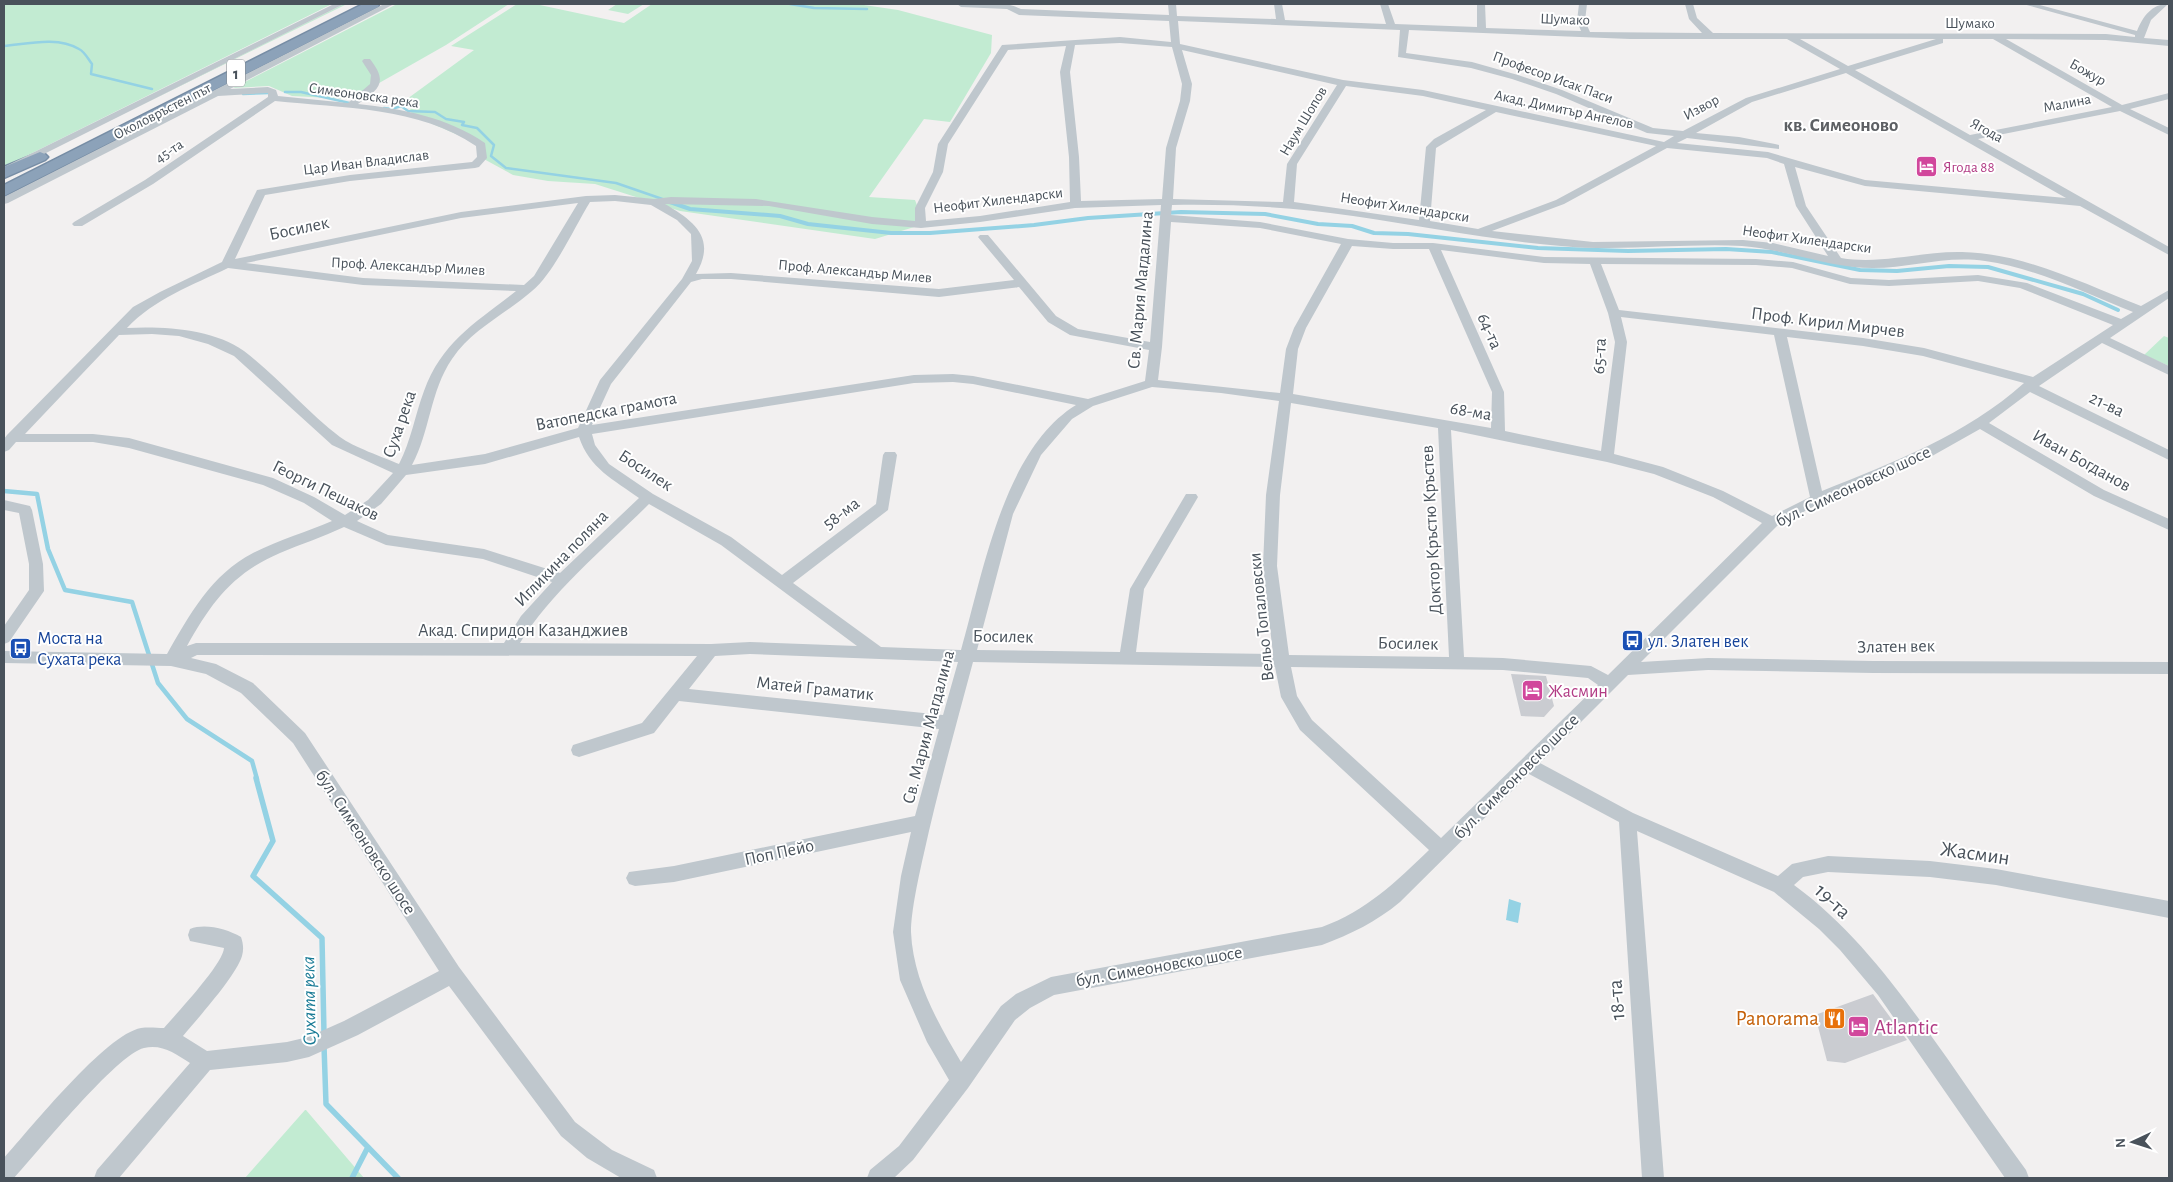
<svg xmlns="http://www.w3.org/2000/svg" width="2173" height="1182" viewBox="0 0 2173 1182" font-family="'Alegreya Sans',sans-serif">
<rect width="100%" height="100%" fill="#f2f0f0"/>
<path fill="#c2ebd2" d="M 4,4 L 332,4 L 4,167 Z
M 344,4 L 347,4 L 99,126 Z
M 397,4 L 509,4 L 446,45 L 351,99 L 292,96 L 269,86 L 233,88 Z
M 517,4 L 535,4 L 624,23 L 652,4 L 857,4 L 898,10 L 992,35 L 991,53 L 950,122 L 924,119 L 869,197 L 915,200 L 924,224 L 875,239 L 680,211 L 595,184 L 548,181 L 513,175 L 482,158 L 481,145 L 412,115 L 407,99 L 474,50 L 451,46 Z
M 617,4 L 644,4 L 628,14 L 608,10 Z
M 2164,336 L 2169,338 L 2169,366 L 2144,355 Z
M 306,1110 L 364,1178 L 245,1178 L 305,1110 Z"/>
<path fill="#94d2e4" d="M 1509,899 L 1521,903 L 1518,923 L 1506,920 Z"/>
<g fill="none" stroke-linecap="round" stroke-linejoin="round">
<path stroke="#94d2e4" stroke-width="2.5" d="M 790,4 L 814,8 L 867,9
M 4,46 C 27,44 57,36 79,49 C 85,52 88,59 92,64 L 91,74 L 152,89
M 285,92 L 301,92 L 354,104
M 243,94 L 269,93
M 384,108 L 392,109 L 401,106 L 408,111 L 435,112 L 446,119 L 464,122 L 462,125 L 477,128 L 494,145 L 491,156 L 506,168 L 616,183 L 674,203"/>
<path stroke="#94d2e4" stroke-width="4" d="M 670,202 L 690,209 L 780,216 L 808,224 L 891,233 L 930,233 L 1034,225 L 1088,218 L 1181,212 L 1265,214 L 1318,224 L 1352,226 L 1374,233 L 1408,234 L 1538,248 L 1628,251 L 1726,249 L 1772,252 L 1860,270 L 1897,271 L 1949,266 L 1988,267 L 2083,294 L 2118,310"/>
<path stroke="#94d2e4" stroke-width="4.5" d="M 4,491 L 37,494 L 48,549 L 65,590 L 132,602 L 158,683 L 187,719 L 252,761 L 257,779"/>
<path stroke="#94d2e4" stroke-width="5.5" d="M 256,778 L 273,841 L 253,876 L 322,938 L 324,1034
M 324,1046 L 326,1104 L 398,1178
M 352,1178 L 368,1147"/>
</g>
<path fill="#caccd1" d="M 1511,674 L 1546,676 L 1554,706 L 1544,717 L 1521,716 Z
M 1873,994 L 1907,1040 L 1845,1063 L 1827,1061 L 1815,1015 Z"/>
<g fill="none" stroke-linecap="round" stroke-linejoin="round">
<defs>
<path id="highway" d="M 363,4 L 379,4 L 378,7 L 4,196 L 4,185 Z
M 40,152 L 45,154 L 48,157 L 45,160 L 4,178 L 4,167 Z"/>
</defs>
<use href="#highway" stroke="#778da5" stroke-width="3"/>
<path fill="#bfc7cd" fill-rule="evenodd" d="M 334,4 L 344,4 L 4,174 L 4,167 Z
M 384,4 L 394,4 L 230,89 L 268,87 L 276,90 L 278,96 L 348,103 L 370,84 L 371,75 L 362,61 L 364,59 L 370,59 C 388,82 380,89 358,104 C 403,109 447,117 485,143 L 487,158 L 479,167 L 475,168 L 350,181 L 265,195 L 235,259 L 461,212 L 586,196 L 615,195 L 654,199 L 671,197 L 756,199 L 872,217 L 915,221 L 915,208 L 933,172 L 938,144 L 1002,45 L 1120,37 L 1171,42 L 1169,21 L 1019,15 L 1007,9 L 961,7 L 957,4 C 978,4 1002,0 1021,9 L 1169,15 L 1168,4 L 1176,4 L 1177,16 L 1276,19 L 1274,4 L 1282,4 L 1285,20 L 1386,24 L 1380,4 L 1388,4 L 1395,24 L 1477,27 L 1477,4 L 1485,4 L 1486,28 L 1581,31 L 1577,21 L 1579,4 L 1587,4 L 1585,21 L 1590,32 L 1702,33 L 1689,19 L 1685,4 L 1693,4 L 1697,18 L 1713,33 L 2106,34 L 2135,37 L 2135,35 L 2023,4 L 2036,4 L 2137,31 C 2143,16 2152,4 2168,4 L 2151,20 L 2144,38 L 2169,40 L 2169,46 L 2106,40 L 2006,39 L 2122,105 L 2169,93 L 2169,99 L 2130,109 L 2169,128 L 2169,135 L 2120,111 L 1978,139 L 2169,247 L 2169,255 L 2080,206 L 1865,186 L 1795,167 L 1806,206 L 1841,258 C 1882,265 1921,251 1962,252 C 2024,253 2084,284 2141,306 L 2169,290 L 2169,298 L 2110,338 L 2169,366 L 2169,375 L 2102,343 L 2039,386 L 2169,450 L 2169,460 L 2030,392 L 1989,423 L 2104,490 L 2169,519 L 2169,530 L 2094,496 L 1980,429 L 1925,460 L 1822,502 L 1777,526 L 1641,662 L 1708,658 L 1873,661 L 2169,662 L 2169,674 L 1873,673 L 1708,670 L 1628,675 L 1540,763 L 1633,813 L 1778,876 L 1792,864 L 1828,856 L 1930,861 L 1996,869 L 2169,901 L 2169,918 L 1996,885 L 1930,877 L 1828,872 L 1803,877 L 1794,885 C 1857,931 1902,995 1947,1058 C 1973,1096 1999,1133 2026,1170 L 2029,1178 L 2005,1178 L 1878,995 L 1840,950 L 1819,929 L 1774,892 L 1637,831 L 1664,1178 L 1642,1178 L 1619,822 L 1529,774 L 1400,902 C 1376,922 1351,934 1322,945 L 1054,995 L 1030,1008 L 1015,1020 L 968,1088 L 913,1160 L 894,1178 L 867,1178 L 870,1170 L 899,1146 L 949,1080 L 927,1042 L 900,980 L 893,932 L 901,876 L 911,832 L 674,882 L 635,886 L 629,884 L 626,878 L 629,872 L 674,866 L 915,816 L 939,729 L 679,701 L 654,733 L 579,757 L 573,755 L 571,750 L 573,745 L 642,723 L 697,656 L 197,655 L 191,658 L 216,664 L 253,683 L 305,733 L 459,967 L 575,1122 L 612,1150 L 654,1170 L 657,1178 L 621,1178 L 587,1158 L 561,1136 L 449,986 L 358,1035 L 309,1057 L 287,1062 L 210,1070 L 119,1178 L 94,1178 L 97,1170 L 190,1063 C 175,1054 163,1044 144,1048 C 117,1054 37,1153 14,1178 L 4,1178 L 4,1158 C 30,1129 106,1034 141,1028 C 149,1027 157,1028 164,1028 C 177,1013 223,964 224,948 L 190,941 L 188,935 L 190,929 C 205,923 227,929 241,937 C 243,943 244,949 242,956 C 236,976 198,1018 183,1036 L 207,1051 L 287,1042 L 308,1037 L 344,1021 L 439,971 L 293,743 L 241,693 L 206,674 L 171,666 L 4,663 L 4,651 L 167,654 C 190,614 211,575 253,553 C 279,540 306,532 332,521 L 304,503 L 263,485 L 129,448 L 93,442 L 16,442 L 9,450 L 4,452 L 4,439 L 7,435 L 133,307 L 160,292 L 222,262 L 257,190 L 350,175 L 472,162 L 477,157 L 476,146 C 420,107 341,108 275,101 L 153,184 L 82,226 L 74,226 L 72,224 L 74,222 L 145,180 L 268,97 L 268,93 L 218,96 L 8,203 L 4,204 L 4,197 ZM 1178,21 L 1400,30 L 1398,57 L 1471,68 L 1512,79 L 1556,94 L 1647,133 L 1674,136 L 1664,142 L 1423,90 L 1343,80 L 1180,44 ZM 1409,30 L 1630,39 L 1787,39 L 1840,69 L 1746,98 L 1683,131 L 1653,128 L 1562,90 L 1518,75 L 1472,62 L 1406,53 ZM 1800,39 L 1936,39 L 1848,66 ZM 1943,39 L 1993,39 L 2112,107 L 1970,135 L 1855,70 L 1943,43 ZM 1120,43 L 1172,47 L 1182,84 L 1180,101 L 1166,148 L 1162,199 L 1081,201 L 1079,157 L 1070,72 L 1075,45 ZM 1066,46 L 1060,72 L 1069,157 L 1070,202 L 980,216 L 926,221 L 925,208 L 943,172 L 948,144 L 1008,50 ZM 1182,50 L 1337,85 L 1287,164 L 1283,202 L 1173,199 L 1176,148 L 1190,101 L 1192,84 ZM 1846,73 L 2066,198 L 1865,180 L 1768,152 L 1677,143 L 1687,138 L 1779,149 L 1779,145 L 1775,144 L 1739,137 L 1696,133 L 1752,102 ZM 1346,86 L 1423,96 L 1486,110 L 1434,139 L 1426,147 L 1419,220 L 1294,202 L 1297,164 ZM 1496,112 L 1656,146 L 1556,200 L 1478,229 L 1430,221 L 1436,148 ZM 1667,148 L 1767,158 L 1784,164 L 1796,206 L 1828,256 L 1773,243 L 1743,240 L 1593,242 L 1492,231 L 1564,204 ZM 615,201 L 651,205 L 677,220 L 691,234 L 692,261 L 682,279 L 600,380 L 578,428 L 485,454 L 412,465 C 430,432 430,391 452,359 C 472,329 506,314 532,291 C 554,273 574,228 590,202 ZM 578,203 L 534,276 L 524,285 L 363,278 L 246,263 L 461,218 ZM 665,204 L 769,206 L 872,224 L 921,228 L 980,222 L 1075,208 L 1161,205 L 1150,342 L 1078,329 L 1056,316 L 988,235 L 980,235 L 978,237 L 1014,280 L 939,289 L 731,273 L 696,274 C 717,238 694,221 665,204 ZM 1172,205 C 1233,204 1293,207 1353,216 C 1423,226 1490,240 1561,246 C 1621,252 1682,243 1742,246 C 1786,249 1828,268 1873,268 C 1911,268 1946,255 1985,261 C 2036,268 2085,293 2133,312 L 2121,319 L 2027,283 L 1978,275 L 1889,280 L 1851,278 L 1793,262 L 1756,259 L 1544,257 L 1433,243 L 1393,243 L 1348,239 L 1260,222 L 1171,215 ZM 1171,222 L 1260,228 L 1341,244 L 1294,328 L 1286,349 L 1280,393 L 1158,380 L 1162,347 ZM 1352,246 L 1393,249 L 1429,249 L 1492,392 L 1491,428 L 1293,394 L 1298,349 L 1306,328 ZM 1441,250 L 1544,263 L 1590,264 L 1608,313 L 1615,342 L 1601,451 L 1505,431 L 1504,392 ZM 1601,264 L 1756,265 L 1792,268 L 1850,284 L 1889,286 L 1978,281 L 2020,288 L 2113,325 L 2033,377 L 1924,348 L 1863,338 L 1619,310 ZM 228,268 L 363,285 L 516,291 C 477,322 442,341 424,391 C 415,415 411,441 399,464 C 383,457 353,447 340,437 C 306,411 278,377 244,351 C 214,329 163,326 127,328 C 154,299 193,285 228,268 ZM 702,279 L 731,279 L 939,297 L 1019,287 L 1048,322 L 1070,335 L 1149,350 L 1145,381 L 1088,399 L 973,376 L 953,374 L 914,375 L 592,425 L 611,384 L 691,282 ZM 1621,317 L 1774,335 L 1810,497 L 1772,516 L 1723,491 L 1663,467 L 1614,454 L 1627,342 ZM 152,334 L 179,336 L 208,344 L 234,356 L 332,445 L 393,473 L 368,500 L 345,515 L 314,497 L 273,478 L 129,438 L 93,434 L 25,434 L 119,335 ZM 1787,337 L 1863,346 L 1923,356 L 2024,383 C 1966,435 1894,462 1822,491 ZM 953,382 L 973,384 L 1076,405 C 1004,449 983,573 961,650 L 881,647 L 793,583 L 888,510 L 897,455 L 895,452 L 885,452 L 883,455 L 876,504 L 782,575 L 731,537 L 653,494 L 609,464 L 595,445 L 592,434 L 914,383 ZM 1152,387 L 1221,393 L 1279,401 L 1266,495 L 1263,566 L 1273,654 L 1136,652 L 1144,589 L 1198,497 L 1196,494 L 1186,494 L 1130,589 L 1120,652 L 977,650 L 1013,514 L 1041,455 L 1072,419 L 1093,406 ZM 1291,403 L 1438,428 L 1449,657 L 1289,655 L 1277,566 L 1280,495 ZM 1451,430 L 1607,462 L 1654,474 L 1713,497 L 1762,523 L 1608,675 L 1591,666 L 1503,658 L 1464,657 ZM 579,437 C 589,468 614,480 639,498 L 560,573 L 484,549 L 388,535 L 357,521 L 381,504 L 406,475 L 485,464 ZM 649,504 L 721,545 L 857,646 L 750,642 L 711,644 L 520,643 C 550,593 607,546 649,504 ZM 344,527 L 386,545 L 483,559 L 552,582 L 521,616 L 504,643 L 196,643 L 187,646 C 211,603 233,573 280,553 C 301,544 323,537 344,527 ZM 750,654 L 958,662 L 943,715 L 689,689 L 715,656 ZM 973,662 L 1275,667 L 1281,697 L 1300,730 L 1429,850 C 1396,882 1366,911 1322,927 L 1051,977 L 1016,994 L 1001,1006 L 961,1062 C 938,1023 913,980 911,932 C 911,911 919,875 924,853 C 938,789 956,726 973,662 ZM 1291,667 L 1503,670 L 1588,678 L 1598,685 L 1441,838 L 1312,720 L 1297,696 Z
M 4,500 L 30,506 L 32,510 L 43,564 L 44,591 L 9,642 L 4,644 L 4,626 L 29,590 L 29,564 L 19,513 L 4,510 Z"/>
<use href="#highway" fill="#8ca2b9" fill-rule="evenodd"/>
</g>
<defs>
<symbol id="hotel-square" viewBox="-11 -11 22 22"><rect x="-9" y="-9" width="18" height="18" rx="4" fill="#d1479c" stroke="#fff"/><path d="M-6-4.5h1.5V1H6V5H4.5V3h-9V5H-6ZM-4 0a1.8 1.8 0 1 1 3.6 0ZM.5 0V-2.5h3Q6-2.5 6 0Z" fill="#fff"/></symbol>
<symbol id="bus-square" viewBox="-11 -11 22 22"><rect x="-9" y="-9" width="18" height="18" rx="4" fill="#1a4fb4" stroke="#fff"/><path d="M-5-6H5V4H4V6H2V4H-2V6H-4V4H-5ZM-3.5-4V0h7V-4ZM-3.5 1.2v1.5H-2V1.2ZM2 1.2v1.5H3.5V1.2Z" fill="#fff"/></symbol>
<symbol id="restaurant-square" viewBox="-11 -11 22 22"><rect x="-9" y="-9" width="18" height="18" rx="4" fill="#e8710a" stroke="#fff"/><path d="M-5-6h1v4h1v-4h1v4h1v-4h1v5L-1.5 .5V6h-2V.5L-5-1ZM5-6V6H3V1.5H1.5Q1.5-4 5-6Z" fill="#fff"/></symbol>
</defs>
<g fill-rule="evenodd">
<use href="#hotel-square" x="1914" y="154" width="25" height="25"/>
<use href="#bus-square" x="1620" y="628" width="25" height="25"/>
<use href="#bus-square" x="8" y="636" width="25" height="25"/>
<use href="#hotel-square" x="1520" y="678" width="25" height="25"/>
<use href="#restaurant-square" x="1822" y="1006" width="25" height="25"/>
<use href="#hotel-square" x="1846" y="1014" width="25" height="25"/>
</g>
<g text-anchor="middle" stroke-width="4" stroke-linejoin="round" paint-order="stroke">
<g font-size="15" fill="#49525b" stroke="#fff">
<text transform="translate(1565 19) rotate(2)" y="5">Шумако</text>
<text x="1970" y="28">Шумако</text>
<text transform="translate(2088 72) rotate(29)" y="5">Божур</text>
<text transform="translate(1553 77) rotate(20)" y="5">Професор Исак Паси</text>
<text transform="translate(364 95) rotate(8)" y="5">Симеоновска река</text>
<text transform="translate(2067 103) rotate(-11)" y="5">Малина</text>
<text transform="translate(1701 107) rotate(-28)" y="5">Извор</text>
<text transform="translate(1564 109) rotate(12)" y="5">Акад. Димитър Ангелов</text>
<text transform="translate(162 111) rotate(-27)" y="5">Околовръстен път</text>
<text transform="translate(1303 121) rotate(-59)" y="5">Наум Шопов</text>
<text transform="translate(1987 130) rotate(29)" y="5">Ягода</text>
<text transform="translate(169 151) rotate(-34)" y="5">45-та</text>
<text transform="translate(366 162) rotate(-7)" y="5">Цар Иван Владислав</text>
<text transform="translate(998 200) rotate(-7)" y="5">Неофит Хилендарски</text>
<text transform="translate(1405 207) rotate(9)" y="5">Неофит Хилендарски</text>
<text transform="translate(1807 239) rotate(8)" y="5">Неофит Хилендарски</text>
<text transform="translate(408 266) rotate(3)" y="5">Проф. Александър Милев</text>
<text transform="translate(855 271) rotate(5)" y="5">Проф. Александър Милев</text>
</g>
<g font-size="15" fill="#b23c85" stroke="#fff" text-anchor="start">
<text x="1943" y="172">Ягода 88</text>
</g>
<rect fill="#fff" stroke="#80868c" stroke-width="1" x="227" y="59.5" width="18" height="27" rx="4"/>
<g font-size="16" font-weight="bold" fill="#49525b">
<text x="236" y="79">1</text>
</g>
<g font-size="18" fill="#49525b" stroke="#fff">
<text transform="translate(299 228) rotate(-12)" y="6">Босилек</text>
<text transform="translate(1140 290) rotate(-85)" y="6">Св. Мария Магдалина</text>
<text transform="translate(1828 322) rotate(7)" y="6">Проф. Кирил Мирчев</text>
<text transform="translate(1490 331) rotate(66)" y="6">64-та</text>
<text transform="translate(1599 356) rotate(-87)" y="6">65-та</text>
<text transform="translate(2107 404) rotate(26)" y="6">21-ва</text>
<text transform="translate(606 411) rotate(-11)" y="6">Ватопедска грамота</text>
<text transform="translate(1471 411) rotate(10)" y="6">68-ма</text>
<text transform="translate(399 424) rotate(-71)" y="6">Суха река</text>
<text transform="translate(2082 460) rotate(29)" y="6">Иван Богданов</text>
<text transform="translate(646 470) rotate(33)" y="6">Босилек</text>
<text transform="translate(1853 486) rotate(-25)" y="6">бул. Симеоновско шосе</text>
<text transform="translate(326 490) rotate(26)" y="6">Георги Пешаков</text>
<text transform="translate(841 513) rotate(-37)" y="6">58-ма</text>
<text transform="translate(1431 530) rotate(-93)" y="6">Доктор Кръстю Кръстев</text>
<text transform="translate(561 558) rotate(-46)" y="6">Игликина поляна</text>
<text transform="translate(1261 617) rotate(-96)" y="6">Вельо Топаловски</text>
<text x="523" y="636">Акад. Спиридон Казанджиев</text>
<text transform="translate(1003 636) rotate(1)" y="6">Босилек</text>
<text transform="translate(1408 643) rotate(1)" y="6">Босилек</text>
<text transform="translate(1896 646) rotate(-1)" y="6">Златен век</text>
<text transform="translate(815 688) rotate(6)" y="6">Матей Граматик</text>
<text transform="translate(928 727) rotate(-75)" y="6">Св. Мария Магдалина</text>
<text transform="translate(1516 776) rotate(-45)" y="6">бул. Симеоновско шосе</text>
<text transform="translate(366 842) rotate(57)" y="6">бул. Симеоновско шосе</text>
<text transform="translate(779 852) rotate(-12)" y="6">Поп Пейо</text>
<text transform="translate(1159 966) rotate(-10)" y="6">бул. Симеоновско шосе</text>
</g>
<g font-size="18" fill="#164399" stroke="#fff" text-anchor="start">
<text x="37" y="644">Моста на<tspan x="37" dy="21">Сухата река</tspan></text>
<text x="1648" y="647">ул. Златен век</text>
</g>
<g font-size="18" fill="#b23c85" stroke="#fff" text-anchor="start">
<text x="1548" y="697">Жасмин</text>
</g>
<g font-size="19" font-weight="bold" fill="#5d6064" stroke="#fff">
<text x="1841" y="131">кв. Симеоново</text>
</g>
<g font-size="19" font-style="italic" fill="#1a7b96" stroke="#fff">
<text transform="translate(308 1001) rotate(-91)" y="7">Сухата река</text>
</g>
<g font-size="21" fill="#49525b" stroke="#fff">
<text transform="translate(1975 853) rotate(8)" y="7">Жасмин</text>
<text transform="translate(1833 901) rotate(43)" y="7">19-та</text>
<text transform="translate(1616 1000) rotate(-94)" y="7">18-та</text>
</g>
<g font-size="21" fill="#c56008" stroke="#fff" text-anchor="end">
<text x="1819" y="1025">Panorama</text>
</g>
<g font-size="21" fill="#b23c85" stroke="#fff" text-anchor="start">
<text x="1874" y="1034">Atlantic</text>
</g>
</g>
<rect width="2173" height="1182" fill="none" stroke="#49525b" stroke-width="10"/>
<g transform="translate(2133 1142) rotate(266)" stroke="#ffffff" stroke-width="4" paint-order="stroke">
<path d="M0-4L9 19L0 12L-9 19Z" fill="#49525b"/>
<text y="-8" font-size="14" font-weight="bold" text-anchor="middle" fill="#49525b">N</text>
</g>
</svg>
